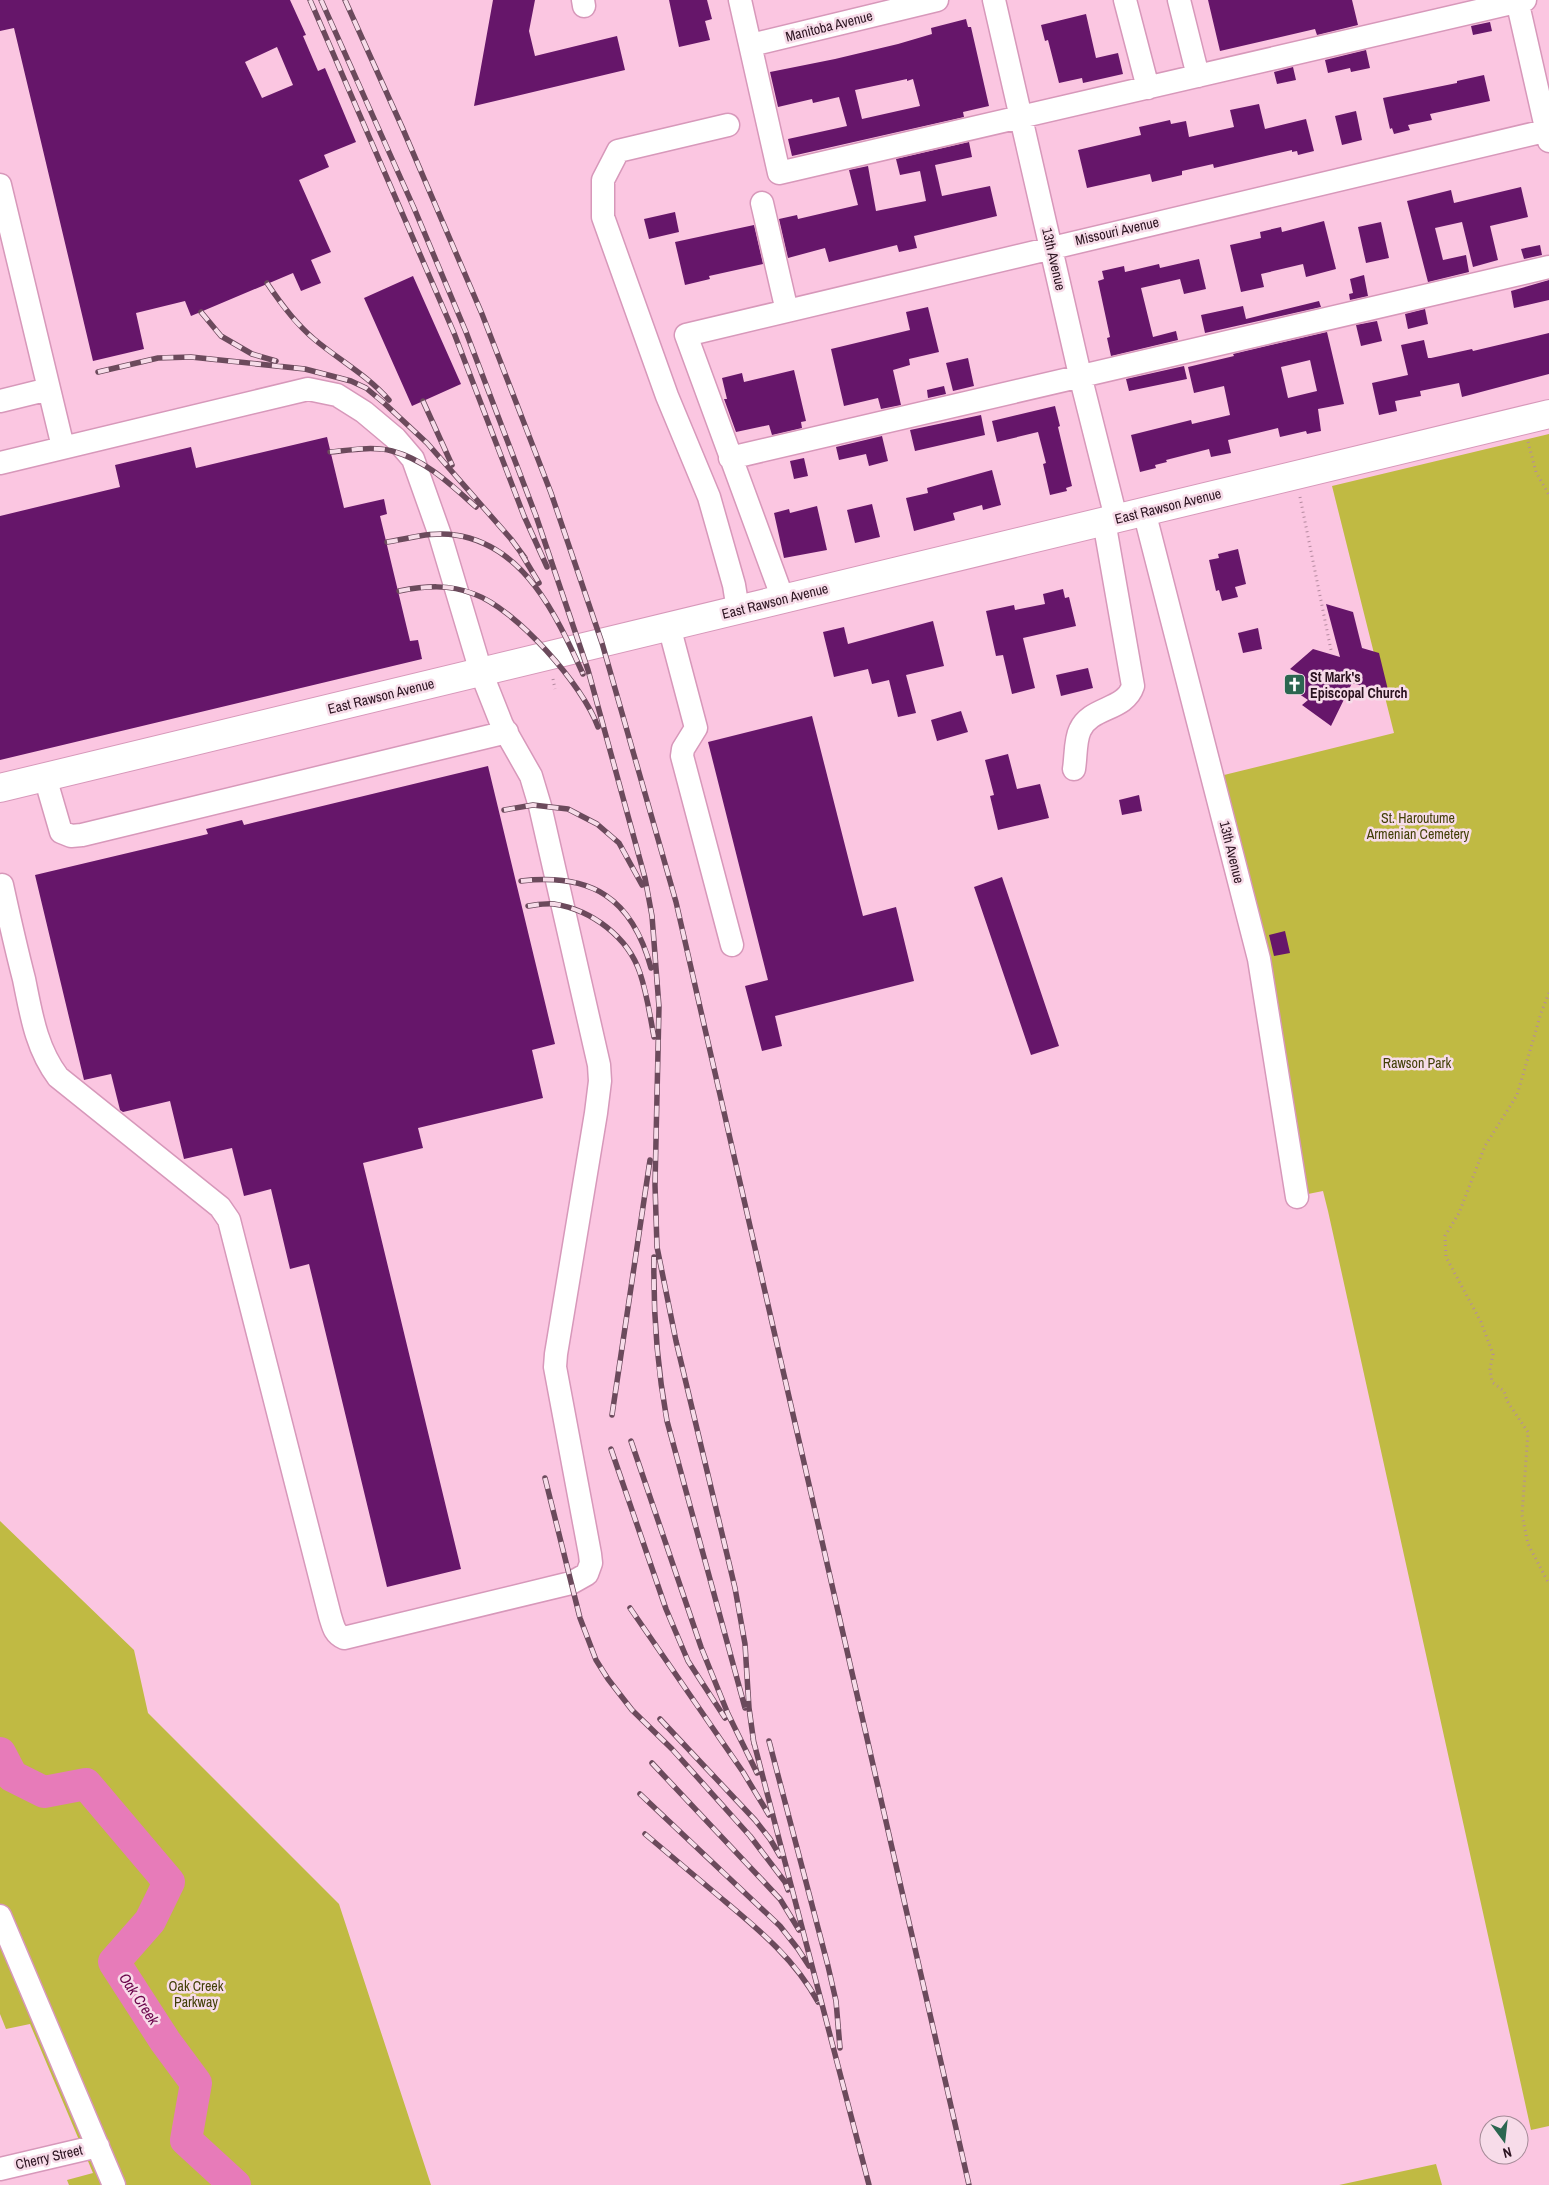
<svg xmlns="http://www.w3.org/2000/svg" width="1549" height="2185" viewBox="0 0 1549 2185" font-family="'Archivo Narrow',sans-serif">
<rect width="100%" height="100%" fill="#fbc6e1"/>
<path fill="#c0ba43" d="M 1549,434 L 1549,2126 L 1531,2130 L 1328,1211 L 1323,1191 L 1303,1195 L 1269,962 L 1224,775 L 1394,733 L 1332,486 Z
M 0,1521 L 134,1650 L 148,1713 L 339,1904 L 431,2185 L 69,2185 L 67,2180 L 93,2173 L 30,2024 L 6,2029 L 0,2014 Z
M 1436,2164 L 1442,2185 L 1339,2185 Z"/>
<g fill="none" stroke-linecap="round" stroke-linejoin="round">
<path stroke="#e77bb9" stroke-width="32" d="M 0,1753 L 12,1776 L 44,1792 L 86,1784 L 169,1882 L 150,1921 L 114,1962 L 165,2041 L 196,2083 L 186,2140 L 235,2185"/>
</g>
<path fill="#66166a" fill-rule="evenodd" d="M 0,0 L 290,0 L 306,35 L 303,36 L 318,71 L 325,68 L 356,142 L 324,155 L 329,167 L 299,180 L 331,252 L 311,260 L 321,283 L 301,291 L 293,273 L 191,316 L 185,301 L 136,313 L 144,349 L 93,361 L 14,28 L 0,31 ZM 277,47 L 293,85 L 262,98 L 245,62 Z
M 493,0 L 535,0 L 529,31 L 535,56 L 617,36 L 625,70 L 474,106 Z
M 669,0 L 707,0 L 712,19 L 705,21 L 710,40 L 679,47 Z
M 1208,0 L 1352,0 L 1358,25 L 1317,35 L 1315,29 L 1220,51 Z
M 1086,14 L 1096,58 L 1118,53 L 1123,74 L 1083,83 L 1082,78 L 1059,83 L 1048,40 L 1045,41 L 1041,25 Z
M 966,19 L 968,27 L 971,27 L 989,106 L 963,112 L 964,117 L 792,156 L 788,139 L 847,126 L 839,97 L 813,103 L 812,99 L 778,107 L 770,72 L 835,59 L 898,44 L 932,34 L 931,28 ZM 907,79 L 907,81 L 913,79 L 920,106 L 862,119 L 855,90 Z
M 1490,22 L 1492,31 L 1473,35 L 1471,26 Z
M 1366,50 L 1370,68 L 1351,72 L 1350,68 L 1328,73 L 1325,60 Z
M 1293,67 L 1296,80 L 1277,84 L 1274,72 Z
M 1484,75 L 1490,101 L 1430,114 L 1432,120 L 1408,125 L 1410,130 L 1394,134 L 1392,128 L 1390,129 L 1383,98 L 1457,83 L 1457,81 Z
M 1259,104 L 1265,129 L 1306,119 L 1314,151 L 1298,155 L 1297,151 L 1292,152 L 1292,150 L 1214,168 L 1213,164 L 1182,171 L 1182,175 L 1152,182 L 1150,174 L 1087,188 L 1078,150 L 1141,135 L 1139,127 L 1170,120 L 1171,124 L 1186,121 L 1189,137 L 1234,127 L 1230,110 Z
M 1356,111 L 1362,140 L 1342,145 L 1335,116 Z
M 969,142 L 972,157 L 935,165 L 942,196 L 990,186 L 997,216 L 914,236 L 917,248 L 899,252 L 897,245 L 829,262 L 825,248 L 788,258 L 779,219 L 797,215 L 798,219 L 858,205 L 849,170 L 868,166 L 876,211 L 926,201 L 920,171 L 900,175 L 896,159 Z
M 1521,187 L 1528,217 L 1490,226 L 1498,260 L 1473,267 L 1462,222 L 1435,228 L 1443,260 L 1466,255 L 1469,272 L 1428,282 L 1407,201 L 1451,190 L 1454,203 Z
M 675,212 L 679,232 L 649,239 L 644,219 Z
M 1324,221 L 1336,269 L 1306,277 L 1303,264 L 1261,274 L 1264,287 L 1241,292 L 1230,245 L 1261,238 L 1260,232 L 1281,227 L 1282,232 Z
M 1381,222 L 1389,258 L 1366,263 L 1358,227 Z
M 754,225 L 763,264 L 709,276 L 710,279 L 685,285 L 675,242 Z
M 1540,245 L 1542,255 L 1524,259 L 1521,249 Z
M 1199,259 L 1206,289 L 1184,294 L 1180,279 L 1141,288 L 1153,337 L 1176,331 L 1178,340 L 1111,356 L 1107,338 L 1110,337 L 1098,281 L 1104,279 L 1102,271 L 1124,266 L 1125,272 L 1159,264 L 1160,268 Z
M 1364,275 L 1368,296 L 1350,300 L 1349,294 L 1353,293 L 1350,279 Z
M 413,276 L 461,384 L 412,406 L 364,298 Z
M 1549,280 L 1549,300 L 1514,308 L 1511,291 Z
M 1319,301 L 1321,307 L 1205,333 L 1201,315 L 1243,306 L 1246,319 Z
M 928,307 L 939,352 L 909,359 L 910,365 L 893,370 L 901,405 L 881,409 L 878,398 L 844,406 L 831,349 L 910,330 L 906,312 Z
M 1425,309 L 1428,324 L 1408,329 L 1405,314 Z
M 1377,321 L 1382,341 L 1361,346 L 1356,325 Z
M 1327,332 L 1344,404 L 1318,409 L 1321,431 L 1307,434 L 1306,431 L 1280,437 L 1278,428 L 1228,440 L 1231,453 L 1211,457 L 1209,449 L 1166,460 L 1167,462 L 1155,465 L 1156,468 L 1140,472 L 1131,435 L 1191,420 L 1192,424 L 1230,415 L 1224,386 L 1194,393 L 1188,367 L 1234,356 L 1233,354 ZM 1310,360 L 1317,391 L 1288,398 L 1281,367 Z
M 1549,333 L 1549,374 L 1462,397 L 1459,383 L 1420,391 L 1421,396 L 1395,401 L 1397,411 L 1379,415 L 1372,383 L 1408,375 L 1401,345 L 1424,340 L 1428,358 L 1431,358 L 1472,349 L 1473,351 Z
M 968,358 L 974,386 L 953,391 L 946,363 Z
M 1184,366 L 1187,379 L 1129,391 L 1126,379 Z
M 794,370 L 806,421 L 801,422 L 802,428 L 772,435 L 769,425 L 736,432 L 724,399 L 727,399 L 722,378 L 742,373 L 744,382 Z
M 944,386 L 946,394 L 928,398 L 927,390 Z
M 1055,406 L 1060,426 L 1058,427 L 1072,486 L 1066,488 L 1067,491 L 1050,495 L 1043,464 L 1046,463 L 1038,432 L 997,442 L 992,421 Z
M 981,415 L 985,435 L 915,451 L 910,430 Z
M 882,436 L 888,461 L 869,466 L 866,454 L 839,460 L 836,447 Z
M 327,437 L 344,508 L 384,499 L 387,514 L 380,516 L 410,641 L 418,640 L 422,659 L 0,760 L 0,516 L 120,487 L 115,465 L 191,447 L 196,468 Z
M 804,458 L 808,476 L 794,479 L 790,461 Z
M 992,470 L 1001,505 L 983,510 L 982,505 L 953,513 L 955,520 L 914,531 L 906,498 L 928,493 L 927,488 Z
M 872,504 L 880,537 L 855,543 L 847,510 Z
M 817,506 L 827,550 L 784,558 L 774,513 L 789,509 L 790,513 Z
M 1238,549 L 1246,584 L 1235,587 L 1238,597 L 1222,601 L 1219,590 L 1216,591 L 1209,560 L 1219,558 L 1218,554 Z
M 1063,589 L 1065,598 L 1069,597 L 1076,626 L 1023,638 L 1035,688 L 1012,694 L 1003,655 L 996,656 L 986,611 L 1014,605 L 1015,610 L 1045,604 L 1043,594 Z
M 1326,604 L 1353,612 L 1362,648 L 1379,653 L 1389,694 L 1352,683 L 1331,726 L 1302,705 L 1308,700 L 1289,687 L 1302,675 L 1290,669 L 1313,649 L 1340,657 Z
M 933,621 L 944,666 L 906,675 L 916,713 L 898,717 L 889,680 L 872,684 L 868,669 L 834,677 L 823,632 L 844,627 L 848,644 Z
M 1258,628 L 1262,649 L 1243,653 L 1238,633 Z
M 1088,668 L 1093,688 L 1061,696 L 1056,675 Z
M 961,711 L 968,732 L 937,741 L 931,720 Z
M 812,716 L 863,916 L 896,907 L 914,981 L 775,1016 L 782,1046 L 762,1051 L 745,986 L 768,980 L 708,742 Z
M 1008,754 L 1017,789 L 1040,784 L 1049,818 L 998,830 L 990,796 L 994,795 L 985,760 Z
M 488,766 L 555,1044 L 532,1050 L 543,1098 L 418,1128 L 423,1148 L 363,1163 L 461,1569 L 387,1587 L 309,1264 L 290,1269 L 271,1189 L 244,1196 L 232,1148 L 184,1159 L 170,1101 L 123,1112 L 120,1110 L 111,1074 L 84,1080 L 35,875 L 208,834 L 206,829 L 242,820 L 244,825 Z
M 1139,795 L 1142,811 L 1122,815 L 1119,800 Z
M 1002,877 L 1059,1046 L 1031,1055 L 974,887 Z
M 1285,931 L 1290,953 L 1274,956 L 1269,935 Z"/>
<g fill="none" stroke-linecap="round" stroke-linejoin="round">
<defs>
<path id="minor" d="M 583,0 L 584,6
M 740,0 L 779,173 L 1525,0
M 994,0 L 1080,375 L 1116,518
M 1125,0 L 1148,88
M 1179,0 L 1198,76
M 1517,0 L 1549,141
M 751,45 L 937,0
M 728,125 L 618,151 L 603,180 L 603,217 L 667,396 L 709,497 L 734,585 L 738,610
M 0,185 L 63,447
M 762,203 L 787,311
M 0,401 L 49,389
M 730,458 L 1549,267
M 0,463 L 308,389 L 337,395 L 364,412 L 395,438 L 413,459 L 440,535 L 481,672 L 502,725 L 531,776 L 540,806 L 599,1065 L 600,1081 L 596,1113 L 556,1354 L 555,1367 L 590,1554 L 591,1563 L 587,1574 L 571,1583 L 344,1638 C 334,1634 333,1625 330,1616 L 229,1220 L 220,1207 L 58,1077 C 36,1048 31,1013 24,979 C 16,948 9,917 2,885
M 1144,511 L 1259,959 L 1297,1197
M 783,599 L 686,335 L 1549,130
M 669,626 L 696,728 L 683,749 L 682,756 L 732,945
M 1074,769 C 1076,757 1075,740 1080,730 C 1091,706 1125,711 1133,686 L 1104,521
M 45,777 L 61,832 L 71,836 L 82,835 L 507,732
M 0,1916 L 114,2185
M 0,2169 L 98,2146"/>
<path id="major" d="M 0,788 L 1549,414"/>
</defs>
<use href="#minor" stroke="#d798ba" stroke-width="25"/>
<use href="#major" stroke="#d798ba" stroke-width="30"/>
<path stroke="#b58aa0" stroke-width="3" stroke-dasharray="1 4" stroke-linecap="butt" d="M 1528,442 L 1536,472 L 1549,495
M 1300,497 L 1331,650
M 553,679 L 555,689
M 1549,993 L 1541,1013 L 1517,1095 L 1485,1146 L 1459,1213 L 1445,1236 L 1446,1257 L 1481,1322 L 1493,1354 L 1490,1369 L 1492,1382 L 1504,1391 L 1507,1401 L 1528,1432 L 1522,1515 L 1528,1544 L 1549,1584"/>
<use href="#minor" stroke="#fff" stroke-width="22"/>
<use href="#major" stroke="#fff" stroke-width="28"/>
<defs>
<path id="rail" d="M 310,0 L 454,333 L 524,516 L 547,567
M 321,0 L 414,208 L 466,332 L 536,516 L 588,670 L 645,878 L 652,916 L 659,1007 L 655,1185 L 657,1247 L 676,1341 L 735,1588 L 745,1644 L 749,1708 L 754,1744
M 345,0 L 402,127 L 482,314 L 551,493 L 602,643 L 676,902 L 969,2185
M 267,283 C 281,304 295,323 314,339 C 339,360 367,375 389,400
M 201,312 L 221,336 L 252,354 L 276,361
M 98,372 L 158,358 L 191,357 L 305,369 L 351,381 L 366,388 L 384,403 L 427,443 L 511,539 L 525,558
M 423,401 L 452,465
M 330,452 C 350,450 373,446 392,451 C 426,460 451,485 476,507
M 387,542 C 408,539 433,531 455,535 C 525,545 557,617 583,674
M 521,553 L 539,583
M 399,591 C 425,586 449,584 474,594 C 516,609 583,685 598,727
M 504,810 L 533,805 L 568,809 L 597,824 L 619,843 L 642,885
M 521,881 C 592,873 632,898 651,968
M 528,906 C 536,905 546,903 554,904 C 592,910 628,937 640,973 C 647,994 650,1016 654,1037
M 654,1257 C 653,1313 657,1366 667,1421 L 745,1708
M 612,1415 L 650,1160
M 631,1441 L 701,1647 L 728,1714 L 757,1773
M 611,1449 L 666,1609 L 688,1661 L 725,1718
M 545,1478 L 580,1618 L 596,1660 L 608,1679 L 632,1710 L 672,1749 L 750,1836 L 785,1882 L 788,1890
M 630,1608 L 743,1772 L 769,1815
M 660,1719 L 755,1820 L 770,1839 L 780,1856
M 753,1739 L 869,2185
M 769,1741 L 828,1966 L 836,2001 L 840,2048
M 652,1763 L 780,1899 L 799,1930
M 640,1794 L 780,1926 L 798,1949 L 809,1966
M 645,1834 C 670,1855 696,1877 721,1898 C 758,1929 795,1959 818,2002"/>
</defs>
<use href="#rail" stroke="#6b4a5c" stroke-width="5.5"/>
<use href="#rail" stroke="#f7dce9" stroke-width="4" stroke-dasharray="11" stroke-linecap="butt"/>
</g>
<defs>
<symbol id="church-square" viewBox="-11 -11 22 22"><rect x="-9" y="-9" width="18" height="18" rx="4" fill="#2b6650" stroke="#f7dce9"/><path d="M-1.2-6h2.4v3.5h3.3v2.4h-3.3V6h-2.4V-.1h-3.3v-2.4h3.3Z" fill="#fff"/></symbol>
</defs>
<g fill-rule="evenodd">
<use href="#church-square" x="1282" y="672" width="25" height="25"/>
</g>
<g text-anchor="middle" stroke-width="5" stroke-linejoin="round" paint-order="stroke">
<g font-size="14" fill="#2a121f" stroke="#f7dce9">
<text transform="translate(829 26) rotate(-14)" y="5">Manitoba Avenue</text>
<text transform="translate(1117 231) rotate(-13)" y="5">Missouri Avenue</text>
<text transform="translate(1054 259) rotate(77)" y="5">13th Avenue</text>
<text transform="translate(1168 506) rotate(-14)" y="5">East Rawson Avenue</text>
<text transform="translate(775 601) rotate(-14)" y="5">East Rawson Avenue</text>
<text transform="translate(381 696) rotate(-14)" y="5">East Rawson Avenue</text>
<text transform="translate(1232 852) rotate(76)" y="5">13th Avenue</text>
<text transform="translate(49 2157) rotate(-13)" y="5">Cherry Street</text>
</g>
<g font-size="14" font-weight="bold" fill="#2a121f" stroke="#f7dce9" text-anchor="start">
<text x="1310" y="682">St Mark's<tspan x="1310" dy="16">Episcopal Church</tspan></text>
</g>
<g font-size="14" fill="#423f07" stroke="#f7dce9">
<text x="1418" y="823">St. Haroutume<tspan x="1418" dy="16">Armenian Cemetery</tspan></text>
<text x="1417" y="1068">Rawson Park</text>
<text x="196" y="1991">Oak Creek<tspan x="196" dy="16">Parkway</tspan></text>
</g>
<g font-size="15" font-style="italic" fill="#6a044a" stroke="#f7dce9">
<text transform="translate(139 1999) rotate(56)" y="5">Oak Creek</text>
</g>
</g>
<g transform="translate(1504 2140) rotate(165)"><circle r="24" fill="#f7dce9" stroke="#a58b98"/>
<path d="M0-4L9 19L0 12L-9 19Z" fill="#2b6650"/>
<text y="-8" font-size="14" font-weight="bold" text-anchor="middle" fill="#2a121f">N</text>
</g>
</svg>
